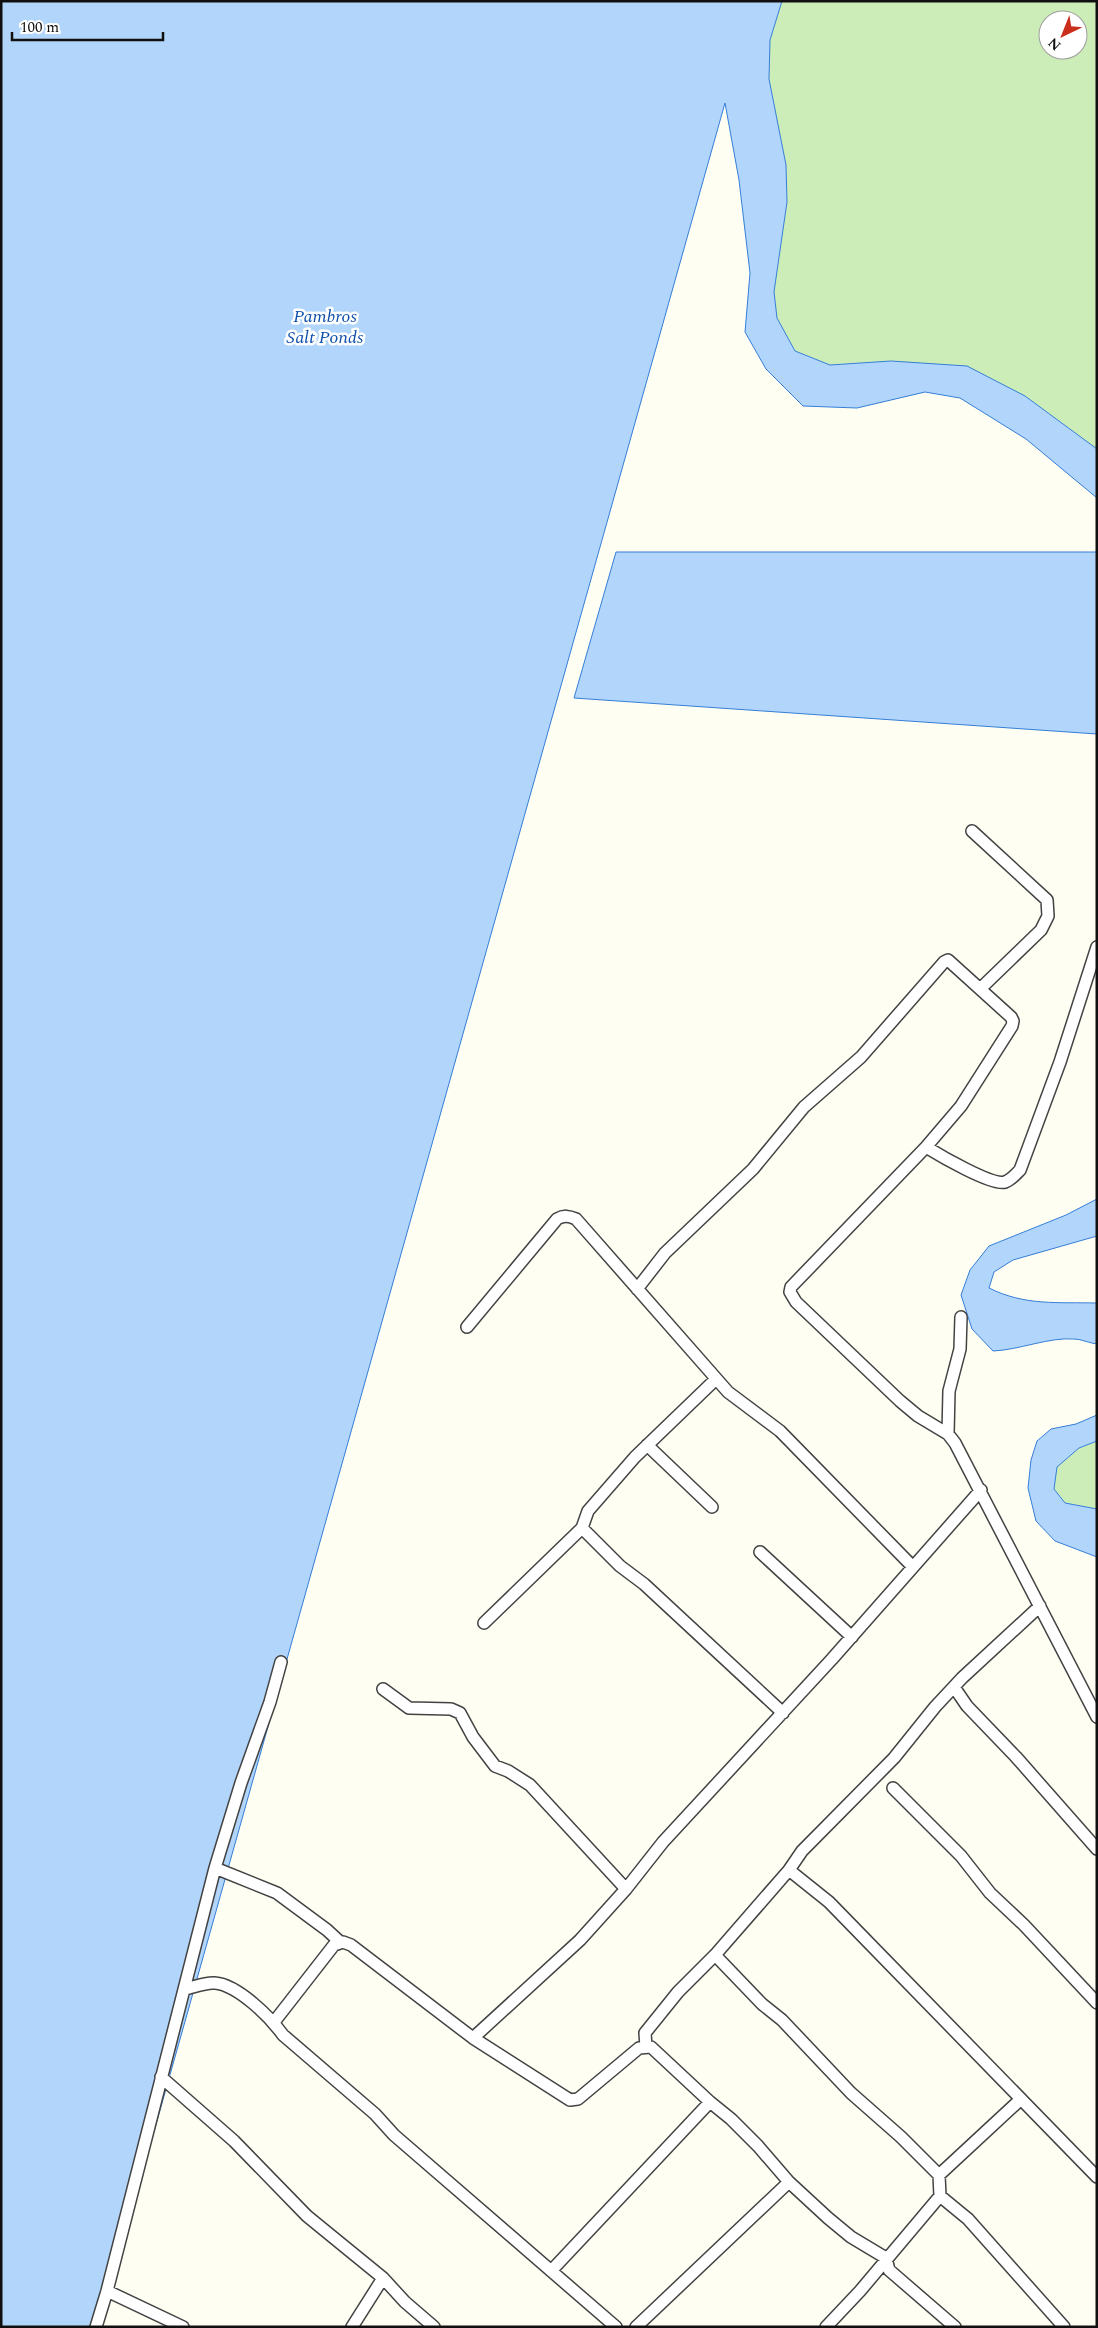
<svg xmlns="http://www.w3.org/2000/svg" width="1098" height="2328" viewBox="0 0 1098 2328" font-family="Spectral,serif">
<rect width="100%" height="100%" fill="#fffef2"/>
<path fill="#ccedb8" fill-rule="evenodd" d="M 782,1 L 1097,1 L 1097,449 L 1025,396 L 891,361 L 830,365 L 795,351 L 777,318 L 774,292 L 787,202 L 786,165 L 769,79 L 770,40 ZM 1048,20 L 1078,20 L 1078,50 L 1048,50 Z
M 1097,1441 L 1097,1509 L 1065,1503 L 1054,1489 L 1057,1467 L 1079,1448 Z"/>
<path fill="#b2d5fb" stroke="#347ed8" d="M 1,1 L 782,1 L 770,40 L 769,79 L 786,165 L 787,202 L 774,292 L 777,318 L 795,351 L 830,365 L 891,361 L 967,366 L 1025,396 L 1097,449 L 1097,498 L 1026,439 L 960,398 L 925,392 L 857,408 L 803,406 L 766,369 L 745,332 L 750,273 L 739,180 L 725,103 L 99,2327 L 1,2327 Z
M 616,552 L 1097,552 L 1097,734 L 574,698 Z
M 1097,1199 L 1097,1236 L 1013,1260 L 994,1272 L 989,1288 C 1025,1306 1058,1302 1097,1303 L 1097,1344 C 1089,1343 1081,1339 1074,1339 C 1049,1337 1019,1350 993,1351 L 972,1329 L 961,1295 L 970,1270 L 989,1246 L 1066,1215 Z
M 1097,1415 L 1097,1441 L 1079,1448 L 1057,1467 L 1054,1489 L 1065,1503 L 1097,1509 L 1097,1557 L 1055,1541 L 1036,1521 L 1028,1488 L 1031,1460 L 1037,1441 L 1051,1429 L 1076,1424 Z"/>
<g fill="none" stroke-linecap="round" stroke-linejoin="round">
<defs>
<path id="street" d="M 972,831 L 1047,900 L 1048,916 L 1041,930 L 980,989
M 926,1147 C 939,1155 992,1186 1005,1182 C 1011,1180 1016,1174 1020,1170 L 1060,1062 L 1097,947
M 637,1289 L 665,1253 L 753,1169 L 804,1107 L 861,1057 L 944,962 L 948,960 L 1011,1017 L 1013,1021 L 1012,1026 L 961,1106 L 926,1147 L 791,1287 L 790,1292 L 796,1302 L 900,1401 L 918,1416 L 948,1434 L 955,1443 L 1097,1717
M 467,1327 L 557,1219 C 564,1215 569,1216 576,1219 L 728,1392 L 780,1431 L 913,1567
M 948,1434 L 949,1391 L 960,1349 L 961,1317
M 647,1445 L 712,1507
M 582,1528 L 620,1566 L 644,1584 L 783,1713
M 760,1552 L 852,1637
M 484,1623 L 582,1528 L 588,1511 L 635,1457 L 716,1379
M 954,1687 L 967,1706 L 1016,1757 L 1097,1849
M 383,1689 L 409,1708 L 451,1709 L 460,1713 L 473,1737 L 495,1766 L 508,1771 L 530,1785 L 626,1889
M 893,1788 L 961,1856 L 990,1893 L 1024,1925 L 1097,2003
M 215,1868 L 277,1893 L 327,1930 L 340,1942
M 789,1870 L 829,1902 L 1097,2177
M 715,1955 L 762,2004 L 782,2020 L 851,2093 L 901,2137 L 939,2175 L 940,2196 L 860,2291 L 826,2327
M 185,1989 C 194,1987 206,1982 215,1983 C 238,1985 270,2017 283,2035 L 375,2114 L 394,2135 L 616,2327
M 274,2022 L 334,1945 L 343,1942 L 351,1945 L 473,2038 L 570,2100 L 578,2099 L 639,2048 L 651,2047 L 710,2102 L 731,2119 L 758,2146 L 789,2182 L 828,2218 L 851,2237 L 886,2258 L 889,2270 L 955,2327
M 473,2038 L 580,1940 L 626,1889 L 663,1842 L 832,1659 L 981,1490
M 646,2047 L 645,2033 L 678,1992 L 715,1955 L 789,1870 L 802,1851 L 894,1758 L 935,1707 L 962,1678 L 1040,1606
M 161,2077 L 234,2141 L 307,2216 L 383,2278 L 405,2302 L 434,2327
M 939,2175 L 1021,2099
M 940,2196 L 968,2219 L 1064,2327
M 551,2271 L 710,2102
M 107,2291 L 183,2327
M 96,2327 L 107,2291 L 215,1868 L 241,1783 L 270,1702 L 281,1662
M 352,2327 L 383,2278
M 636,2327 L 789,2182"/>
</defs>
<use href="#street" stroke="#434343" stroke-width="14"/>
<use href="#street" stroke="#fff" stroke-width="11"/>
</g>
<g text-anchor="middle" stroke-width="5" stroke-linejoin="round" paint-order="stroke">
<g font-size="18" font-style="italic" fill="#0e4fac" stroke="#fff">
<text x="325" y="322">Pambros<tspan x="325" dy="21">Salt Ponds</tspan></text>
</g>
</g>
<rect width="1098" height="2328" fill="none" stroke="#101010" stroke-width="5"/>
<g transform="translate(1063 35) rotate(223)"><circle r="24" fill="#ffffff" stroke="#9f9f9f"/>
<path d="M0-4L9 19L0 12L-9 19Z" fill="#cc2e1c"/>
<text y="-8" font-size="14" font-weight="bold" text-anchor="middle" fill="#101010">N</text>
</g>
<path d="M12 32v8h151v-8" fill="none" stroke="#101010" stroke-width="2.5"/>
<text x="20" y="32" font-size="15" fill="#101010" stroke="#ffffff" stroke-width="4" paint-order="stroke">100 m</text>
</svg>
